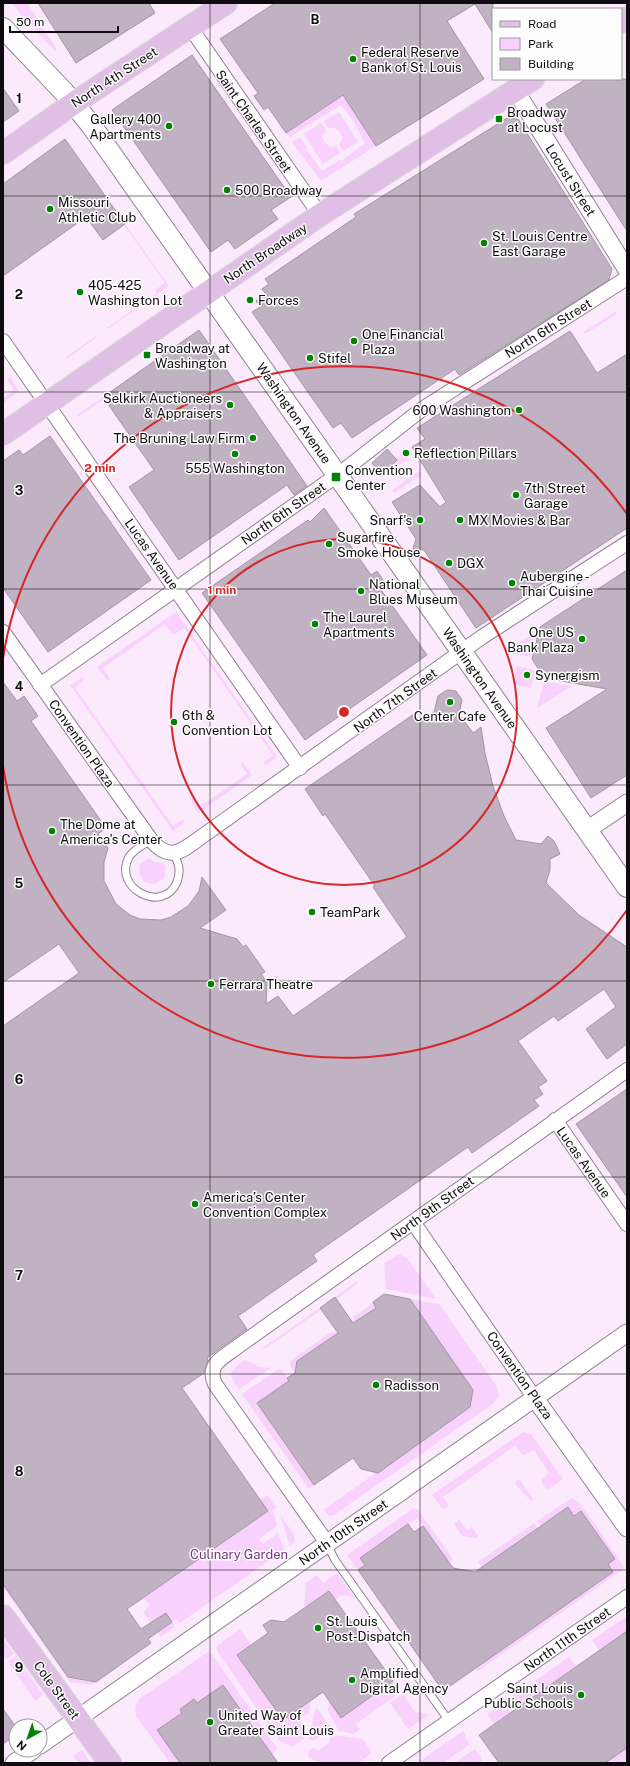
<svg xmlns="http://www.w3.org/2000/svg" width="630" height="1766" viewBox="0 0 630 1766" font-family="'Public Sans',sans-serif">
<rect width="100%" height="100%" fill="#faeafb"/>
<path fill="#f8d2fd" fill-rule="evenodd" d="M 12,3 L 27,3 L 57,50 L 55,51 L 20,14 Z
M 343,95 L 376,146 L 321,181 L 292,142 L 300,137 L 307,147 L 306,149 L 322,171 L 340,160 L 341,161 L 365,143 L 352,119 L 341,105 L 290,137 L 286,133 Z
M 339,112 L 358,142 L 343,151 L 339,144 L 342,139 L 341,133 L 335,128 L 328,128 L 324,121 Z
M 321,123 L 326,130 L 322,136 L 325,143 L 330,147 L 336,146 L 340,153 L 323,164 L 304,134 Z
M 125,224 L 169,286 L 148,301 L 147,299 L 157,293 L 155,290 L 165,283 L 124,225 Z
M 137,307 L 138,308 L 108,329 L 107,328 Z
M 615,312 L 617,314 L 585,334 L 583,332 Z
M 96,336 L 97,337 L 67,359 L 66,357 Z
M 10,377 L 19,391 L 3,403 L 3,398 L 14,390 L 7,379 Z
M 103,397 L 104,399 L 78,417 L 77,415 Z
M 405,452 L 409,458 L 381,477 L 370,465 L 372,463 L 382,474 Z
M 419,471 L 422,475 L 394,493 L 392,490 Z
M 176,612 L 277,757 L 265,766 L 264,762 L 273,755 L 184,628 L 175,634 L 172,634 L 165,624 L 103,668 L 110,679 L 108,681 L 97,667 Z
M 535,632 L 530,657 L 505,652 Z
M 517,666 L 535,670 L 531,688 L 513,684 Z
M 83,677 L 83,682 L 75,688 L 173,826 L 183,819 L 185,822 L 173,831 L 70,685 Z
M 544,681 L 572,686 L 537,708 Z
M 242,762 L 252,775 L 198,813 L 190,798 L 192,798 L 199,807 L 247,774 L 241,764 Z
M 149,858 L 154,862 L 164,863 L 166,868 L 164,878 L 155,884 L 144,882 L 139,873 L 140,864 Z
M 399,1254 L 407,1258 L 436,1299 L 386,1289 L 384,1263 Z
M 359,1280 L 357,1284 L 337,1299 L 335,1297 Z
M 410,1299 L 439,1304 L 496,1385 L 499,1395 L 494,1403 L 334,1515 L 330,1516 L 323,1510 L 470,1407 L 473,1390 Z
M 373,1303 L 376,1308 L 353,1323 L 354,1316 Z
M 320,1308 L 321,1310 L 266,1348 L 261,1349 Z
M 331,1332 L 338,1333 L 297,1361 L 295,1373 L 290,1365 L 290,1361 Z
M 245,1360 L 260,1367 L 271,1368 L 239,1389 C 227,1373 229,1371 245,1360 Z
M 279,1369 L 282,1370 L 289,1381 L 257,1403 L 314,1485 L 309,1489 L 242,1394 Z
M 523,1432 L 531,1434 L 563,1479 L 549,1489 L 545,1488 L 541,1480 L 549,1473 L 534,1450 L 523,1455 L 515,1446 L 443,1497 L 449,1505 L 445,1509 L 442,1508 L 432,1495 Z
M 517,1480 L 520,1480 L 533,1498 L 531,1501 L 515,1484 Z
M 267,1495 L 276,1507 L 273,1510 L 277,1526 L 259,1539 L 263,1544 L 278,1533 L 284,1550 L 180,1623 L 177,1619 L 172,1622 L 175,1627 L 161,1637 L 143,1612 L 150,1606 L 144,1598 L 268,1511 L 260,1500 ZM 166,1614 L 172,1622 L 165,1627 L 159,1618 Z
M 572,1498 L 579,1502 L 625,1568 L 478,1671 L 476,1668 L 615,1559 L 581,1511 L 574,1516 L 541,1526 L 537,1521 Z
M 414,1508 L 418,1510 L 453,1559 L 448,1562 L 417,1518 L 360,1558 L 365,1565 L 358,1570 L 347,1555 Z
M 280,1515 L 293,1533 L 295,1542 L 290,1546 Z
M 459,1520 L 467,1530 L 472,1527 L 478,1536 L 477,1538 L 462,1536 L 454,1524 Z
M 534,1523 L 538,1529 L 482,1568 L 478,1562 Z
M 337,1573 L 354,1597 L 342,1595 L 335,1600 L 329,1591 L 305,1607 L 304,1605 L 306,1583 L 317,1575 L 323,1583 Z
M 3,1584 L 68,1677 L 96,1682 L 90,1685 L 70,1682 L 3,1587 Z
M 627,1616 L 627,1631 L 599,1650 L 592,1640 Z
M 240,1629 L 251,1645 L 283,1720 L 311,1701 L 309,1713 L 302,1717 L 301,1726 L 305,1733 L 304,1739 L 292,1747 L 279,1740 L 217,1651 L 217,1646 Z
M 3,1638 L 14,1654 L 6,1659 L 3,1655 Z
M 208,1652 L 212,1654 L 277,1748 L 273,1755 L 223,1685 L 197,1703 L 194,1699 L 180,1708 L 182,1713 L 180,1763 L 170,1763 L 136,1716 L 135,1708 L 139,1699 Z
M 16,1656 L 43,1695 L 35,1701 L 8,1662 Z
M 569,1657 L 576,1666 L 494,1724 L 487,1714 Z
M 393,1681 L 401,1692 L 356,1724 L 360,1729 L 354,1734 L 339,1731 L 328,1711 L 329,1701 L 341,1718 Z
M 403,1694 L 414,1711 L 429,1715 L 408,1729 L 390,1703 Z
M 317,1708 L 330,1727 L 330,1730 L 314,1741 L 309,1739 L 315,1709 Z
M 463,1731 L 465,1734 L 466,1740 L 470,1744 L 443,1763 L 417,1763 Z
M 333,1735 L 363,1739 L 372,1753 L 358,1763 L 319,1763 L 308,1757 L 309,1751 L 313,1748 L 319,1750 L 329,1743 L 330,1737 Z
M 627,1748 L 627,1763 L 605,1763 Z
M 475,1749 L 481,1758 L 481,1763 L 454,1763 Z
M 82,1750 L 91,1763 L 79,1763 L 73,1756 Z"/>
<path fill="#c0b2c2" stroke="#a395a5" d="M 38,3 L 149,3 L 155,13 L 76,63 Z
M 275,3 L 493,3 L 493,33 L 475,4 L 447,21 L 484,79 L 376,146 L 343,95 L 286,133 L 268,107 L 264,110 L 254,96 L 258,93 L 220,39 Z
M 192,55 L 291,197 L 271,210 L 278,219 L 235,249 L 228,240 L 211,252 L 112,110 Z
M 586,79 L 627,79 L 627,231 L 546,104 Z
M 3,88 L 19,111 L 3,122 Z
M 507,118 L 518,119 L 612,269 L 609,280 L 459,375 L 455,369 L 352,438 L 341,423 L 333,428 L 252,312 L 260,307 L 256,301 L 266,294 L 262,289 L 269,284 L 265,279 L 356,217 L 354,214 Z
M 65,139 L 125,224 L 103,240 L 86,217 L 3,276 L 3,184 Z
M 199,330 L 307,486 L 294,495 L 287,485 L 179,560 L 129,487 L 154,470 L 103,397 Z
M 570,331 L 597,373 L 627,354 L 627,528 L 476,628 L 424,550 L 413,549 L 416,539 L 392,502 L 420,485 L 440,507 L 446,502 L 412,447 L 425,439 L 417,428 Z
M 50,436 L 151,580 L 48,652 L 3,588 L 3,461 L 19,450 L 23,455 Z
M 387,449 L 397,460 L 382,474 L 372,463 Z
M 324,508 L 371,575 L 377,571 L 385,583 L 379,587 L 427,655 L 305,740 L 202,593 L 308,520 L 310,522 Z
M 627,570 L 627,775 L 591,798 L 546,728 L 607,689 L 544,678 L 532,659 L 540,627 Z
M 3,682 L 17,701 L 24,696 L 38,716 L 31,721 L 106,828 L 98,834 L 108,848 L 104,862 L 104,881 L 116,904 L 130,915 L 140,919 L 161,920 L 171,917 L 188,906 L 194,898 L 199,891 L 202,877 L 226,910 L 200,928 L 237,939 L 243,947 L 246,945 L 265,972 L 261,974 L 267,982 L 266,1004 L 278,996 L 293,1016 L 407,937 L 373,887 L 375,886 L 325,814 L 323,816 L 305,789 L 414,714 L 420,722 L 434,712 L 438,696 L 447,690 L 456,691 L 462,700 L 459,714 L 473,733 L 481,727 L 485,753 L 493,786 L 504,816 L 516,840 L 541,844 L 548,836 L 554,841 L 560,854 L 550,859 L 550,870 L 546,883 L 579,915 L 627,947 L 627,1044 L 607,1059 L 586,1029 L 616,1007 L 604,989 L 558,1021 L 554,1016 L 518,1041 L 547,1081 L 538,1087 L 543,1094 L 534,1100 L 539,1106 L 472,1153 L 468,1147 L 313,1255 L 317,1261 L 238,1316 L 247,1329 L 207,1358 L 208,1360 L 204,1373 L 182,1388 L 268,1511 L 127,1609 L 141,1629 L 166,1613 L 172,1622 L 148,1639 L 151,1643 L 96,1682 L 68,1677 L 3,1584 L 3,1026 L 79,973 L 59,944 L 3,982 Z
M 627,1089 L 627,1197 L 576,1124 Z
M 384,1294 L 410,1299 L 473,1390 L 470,1407 L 378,1473 L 361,1469 L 353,1458 L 314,1485 L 257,1403 L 289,1381 L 287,1378 L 295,1373 L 297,1361 L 338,1333 L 320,1308 L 335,1297 L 353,1323 L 376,1308 L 373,1302 Z
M 568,1507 L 574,1516 L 581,1511 L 615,1559 L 608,1564 L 613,1572 L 443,1691 L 358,1570 L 365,1565 L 360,1558 L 408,1524 L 414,1532 L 423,1526 L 453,1568 L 475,1572 Z
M 329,1591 L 393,1681 L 341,1718 L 323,1692 L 283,1720 L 237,1655 L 268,1633 L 263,1625 L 271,1620 L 284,1622 Z
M 627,1631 L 627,1748 L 605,1763 L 499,1763 L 479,1735 Z
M 223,1685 L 278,1763 L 180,1763 L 157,1730 L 182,1713 L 180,1709 L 194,1699 L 197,1703 Z
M 3,1709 L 16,1727 L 16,1735 L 3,1744 Z"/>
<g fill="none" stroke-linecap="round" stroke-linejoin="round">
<defs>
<path id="service" d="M 151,840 C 143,845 134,849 129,857 C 112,888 163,915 177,882 C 181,871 179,863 173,853
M 327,1544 L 335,1560 L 449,1721"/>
<path id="minor" d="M 190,27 L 320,215
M 3,341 L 300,768
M 3,632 L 151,840 C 171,864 184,849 204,835 L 482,637 L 627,543
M 40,685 L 343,471 L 421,410 L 627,278
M 555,1120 L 627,1224
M 413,1222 L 534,1397
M 327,1543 L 215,1384 C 206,1364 223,1358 237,1347 L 627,1070
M 389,1763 L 627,1597"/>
<path id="tertiary" d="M 515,90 L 627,270
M 587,830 L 627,803
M 534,1397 L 627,1528
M 40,1745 L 627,1333
M 14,1763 L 33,1750"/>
<path id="secondary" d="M 3,28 L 64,92 L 91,125 L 627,887"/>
<path id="primary" d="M 621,22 L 627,18
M 3,153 L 74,103 L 226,3
M 3,434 L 320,215 L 533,79
M 3,1616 L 110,1763"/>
</defs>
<use href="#service" stroke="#908292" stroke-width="9"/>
<use href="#minor" stroke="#908292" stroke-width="16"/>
<use href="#tertiary" stroke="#908292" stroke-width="19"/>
<use href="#secondary" stroke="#908292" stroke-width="22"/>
<use href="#primary" stroke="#d9d8d9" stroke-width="24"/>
<use href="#service" stroke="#fff" stroke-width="7"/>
<use href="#minor" stroke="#fff" stroke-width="14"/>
<use href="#tertiary" stroke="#fff" stroke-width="17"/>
<use href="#secondary" stroke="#fff" stroke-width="20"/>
<use href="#primary" stroke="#dfbfe3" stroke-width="22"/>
</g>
<path fill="none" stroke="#100b10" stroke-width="1" stroke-opacity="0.55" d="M 210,3 L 210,1763M 420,3 L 420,1763M 3,196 L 627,196M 3,392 L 627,392M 3,589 L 627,589M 3,785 L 627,785M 3,981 L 627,981M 3,1177 L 627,1177M 3,1374 L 627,1374M 3,1570 L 627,1570"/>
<g fill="none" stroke="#d62828" stroke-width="2">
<circle cx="344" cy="712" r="173"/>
<path d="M627 910A345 345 0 0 1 3 766M3 658A345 345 0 0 1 627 514"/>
</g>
<g fill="#008300" stroke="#fdfdfd" stroke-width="1.5">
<circle cx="353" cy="59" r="4"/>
<rect x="495" y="115" width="8" height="8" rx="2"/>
<circle cx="169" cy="126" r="4"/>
<circle cx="227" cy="190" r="4"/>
<circle cx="50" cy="209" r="4"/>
<circle cx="484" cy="243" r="4"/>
<circle cx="80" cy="292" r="4"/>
<circle cx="250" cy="300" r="4"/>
<circle cx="354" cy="341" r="4"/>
<rect x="143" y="351" width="8" height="8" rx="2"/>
<circle cx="310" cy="358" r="4"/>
<circle cx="230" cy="405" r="4"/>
<circle cx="519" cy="410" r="4"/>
<circle cx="253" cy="438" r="4"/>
<circle cx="406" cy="453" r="4"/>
<circle cx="235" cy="454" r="4"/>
<rect x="331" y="472" width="10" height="10" rx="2"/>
<circle cx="516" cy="495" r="4"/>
<circle cx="420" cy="520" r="4"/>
<circle cx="460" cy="520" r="4"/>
<circle cx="329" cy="544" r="4"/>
<circle cx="449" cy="563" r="4"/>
<circle cx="512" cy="583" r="4"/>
<circle cx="361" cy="591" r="4"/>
<circle cx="315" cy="624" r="4"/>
<circle cx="582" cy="639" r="4"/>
<circle cx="527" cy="675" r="4"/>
<circle cx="450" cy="702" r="4"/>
<circle cx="174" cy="722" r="4"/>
<circle cx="52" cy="831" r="4"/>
<circle cx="312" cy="912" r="4"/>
<circle cx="211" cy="984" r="4"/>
<circle cx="195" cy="1204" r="4"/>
<circle cx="376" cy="1385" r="4"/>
<circle cx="318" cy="1628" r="4"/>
<circle cx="352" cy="1680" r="4"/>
<circle cx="581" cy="1695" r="4"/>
<circle cx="210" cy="1722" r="4"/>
</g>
<g text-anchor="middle" stroke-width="3" stroke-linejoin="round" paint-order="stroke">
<g font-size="13" fill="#100b10" stroke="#fdfdfd" text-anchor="start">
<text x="361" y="57">Federal Reserve<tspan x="361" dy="15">Bank of St. Louis</tspan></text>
<text x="507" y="117">Broadway<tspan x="507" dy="15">at Locust</tspan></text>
<text x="161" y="124" text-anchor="end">Gallery 400<tspan x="161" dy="15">Apartments</tspan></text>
<text x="235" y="195">500 Broadway</text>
<text x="58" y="207">Missouri<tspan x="58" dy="15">Athletic Club</tspan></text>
<text x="492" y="241">St. Louis Centre<tspan x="492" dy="15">East Garage</tspan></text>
<text x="88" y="290">405-425<tspan x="88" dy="15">Washington Lot</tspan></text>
<text x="258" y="305">Forces</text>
<text x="362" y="339">One Financial<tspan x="362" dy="15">Plaza</tspan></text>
<text x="155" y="353">Broadway at<tspan x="155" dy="15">Washington</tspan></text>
<text x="318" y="363">Stifel</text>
<text x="222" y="403" text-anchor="end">Selkirk Auctioneers<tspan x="222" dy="15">&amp; Appraisers</tspan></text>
<text x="511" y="415" text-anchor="end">600 Washington</text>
<text x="245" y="443" text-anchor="end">The Bruning Law Firm</text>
<text x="414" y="458">Reflection Pillars</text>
<text x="235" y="473" text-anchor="middle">555 Washington</text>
<text x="345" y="475">Convention<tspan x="345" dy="15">Center</tspan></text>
<text x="524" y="493">7th Street<tspan x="524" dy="15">Garage</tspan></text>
<text x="412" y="525" text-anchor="end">Snarf's</text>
<text x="468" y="525">MX Movies &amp; Bar</text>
<text x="337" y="542">Sugarfire<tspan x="337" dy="15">Smoke House</tspan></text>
<text x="457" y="568">DGX</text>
<text x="520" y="581">Aubergine -<tspan x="520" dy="15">Thai Cuisine</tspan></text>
<text x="369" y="589">National<tspan x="369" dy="15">Blues Museum</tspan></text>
<text x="323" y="622">The Laurel<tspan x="323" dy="15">Apartments</tspan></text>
<text x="574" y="637" text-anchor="end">One US<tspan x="574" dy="15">Bank Plaza</tspan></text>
<text x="535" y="680">Synergism</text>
<text x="182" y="720">6th &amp;<tspan x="182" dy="15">Convention Lot</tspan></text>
<text x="450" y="721" text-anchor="middle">Center Cafe</text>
<text x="60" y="829">The Dome at<tspan x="60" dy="15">America's Center</tspan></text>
<text x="320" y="917">TeamPark</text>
<text x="219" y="989">Ferrara Theatre</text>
<text x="203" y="1202">America’s Center<tspan x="203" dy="15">Convention Complex</tspan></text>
<text x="384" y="1390">Radisson</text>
<text x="326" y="1626">St. Louis<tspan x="326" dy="15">Post-Dispatch</tspan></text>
<text x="360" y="1678">Amplified<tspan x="360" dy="15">Digital Agency</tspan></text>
<text x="573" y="1693" text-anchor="end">Saint Louis<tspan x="573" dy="15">Public Schools</tspan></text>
<text x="218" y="1720">United Way of<tspan x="218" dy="15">Greater Saint Louis</tspan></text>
</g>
<g font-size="13" fill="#100b10" stroke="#fdfdfd">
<text transform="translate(114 77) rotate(-33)" y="5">North 4th Street</text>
<text transform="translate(254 121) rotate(55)" y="5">Saint Charles Street</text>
<text transform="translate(571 180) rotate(58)" y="5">Locust Street</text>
<text transform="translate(265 253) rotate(-34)" y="5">North Broadway</text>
<text transform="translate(548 328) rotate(-32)" y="5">North 6th Street</text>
<text transform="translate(294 413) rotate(55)" y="5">Washington Avenue</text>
<text transform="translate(283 513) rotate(-35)" y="5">North 6th Street</text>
<text transform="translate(152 554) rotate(55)" y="5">Lucas Avenue</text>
<text transform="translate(480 678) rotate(55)" y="5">Washington Avenue</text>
<text transform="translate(395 700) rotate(-36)" y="5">North 7th Street</text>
<text transform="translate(82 743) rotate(55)" y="5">Convention Plaza</text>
<text transform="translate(584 1162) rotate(55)" y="5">Lucas Avenue</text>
<text transform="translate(432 1208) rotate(-36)" y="5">North 9th Street</text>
<text transform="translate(520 1375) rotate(55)" y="5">Convention Plaza</text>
<text transform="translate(343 1532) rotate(-35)" y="5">North 10th Street</text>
<text transform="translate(567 1639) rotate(-35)" y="5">North 11th Street</text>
<text transform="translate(57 1690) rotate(54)" y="5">Cole Street</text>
</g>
<g font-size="13" fill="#75377e" stroke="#fdfdfd">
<text x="239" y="1559">Culinary Garden</text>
</g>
</g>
<g font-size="13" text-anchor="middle" font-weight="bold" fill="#100b10" stroke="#fdfdfd" stroke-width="3" stroke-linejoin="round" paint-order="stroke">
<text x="315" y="24">B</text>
<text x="19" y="103">1</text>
<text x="19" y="299">2</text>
<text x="19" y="495">3</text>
<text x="19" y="691">4</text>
<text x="19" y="888">5</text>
<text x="19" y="1084">6</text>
<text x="19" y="1280">7</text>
<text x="19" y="1476">8</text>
<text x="19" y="1672">9</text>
</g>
<circle cx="344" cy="712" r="6" fill="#d62828" stroke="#fdfdfd" stroke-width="2"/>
<g font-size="12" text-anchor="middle" font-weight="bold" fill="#d62828" stroke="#fdfdfd" stroke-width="3" stroke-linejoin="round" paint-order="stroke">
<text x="100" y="472">2 min</text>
<text x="222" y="594">1 min</text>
</g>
<rect width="630" height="1766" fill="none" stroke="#100b10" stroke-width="8"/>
<rect x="492" y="8" width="130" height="72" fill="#fdfdfd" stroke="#9e9c9e"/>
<rect x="500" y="21" width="20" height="6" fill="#dfbfe3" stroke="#9e9c9e"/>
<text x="528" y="28" font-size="12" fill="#100b10">Road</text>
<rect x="500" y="38" width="20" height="12" fill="#f8d2fd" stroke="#9e9c9e"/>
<text x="528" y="48" font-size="12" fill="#100b10">Park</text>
<rect x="500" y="58" width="20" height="12" fill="#c0b2c2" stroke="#9e9c9e"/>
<text x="528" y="68" font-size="12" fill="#100b10">Building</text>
<g transform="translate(28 1738) rotate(220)"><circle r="19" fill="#fdfdfd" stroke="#9e9c9e"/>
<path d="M0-3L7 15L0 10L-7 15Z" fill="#008300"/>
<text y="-6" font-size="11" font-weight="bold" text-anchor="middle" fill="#100b10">N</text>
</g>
<path d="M10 26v6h108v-6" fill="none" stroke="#100b10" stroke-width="2"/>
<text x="16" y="26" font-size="12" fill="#100b10" stroke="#fdfdfd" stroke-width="3" paint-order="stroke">50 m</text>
</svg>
